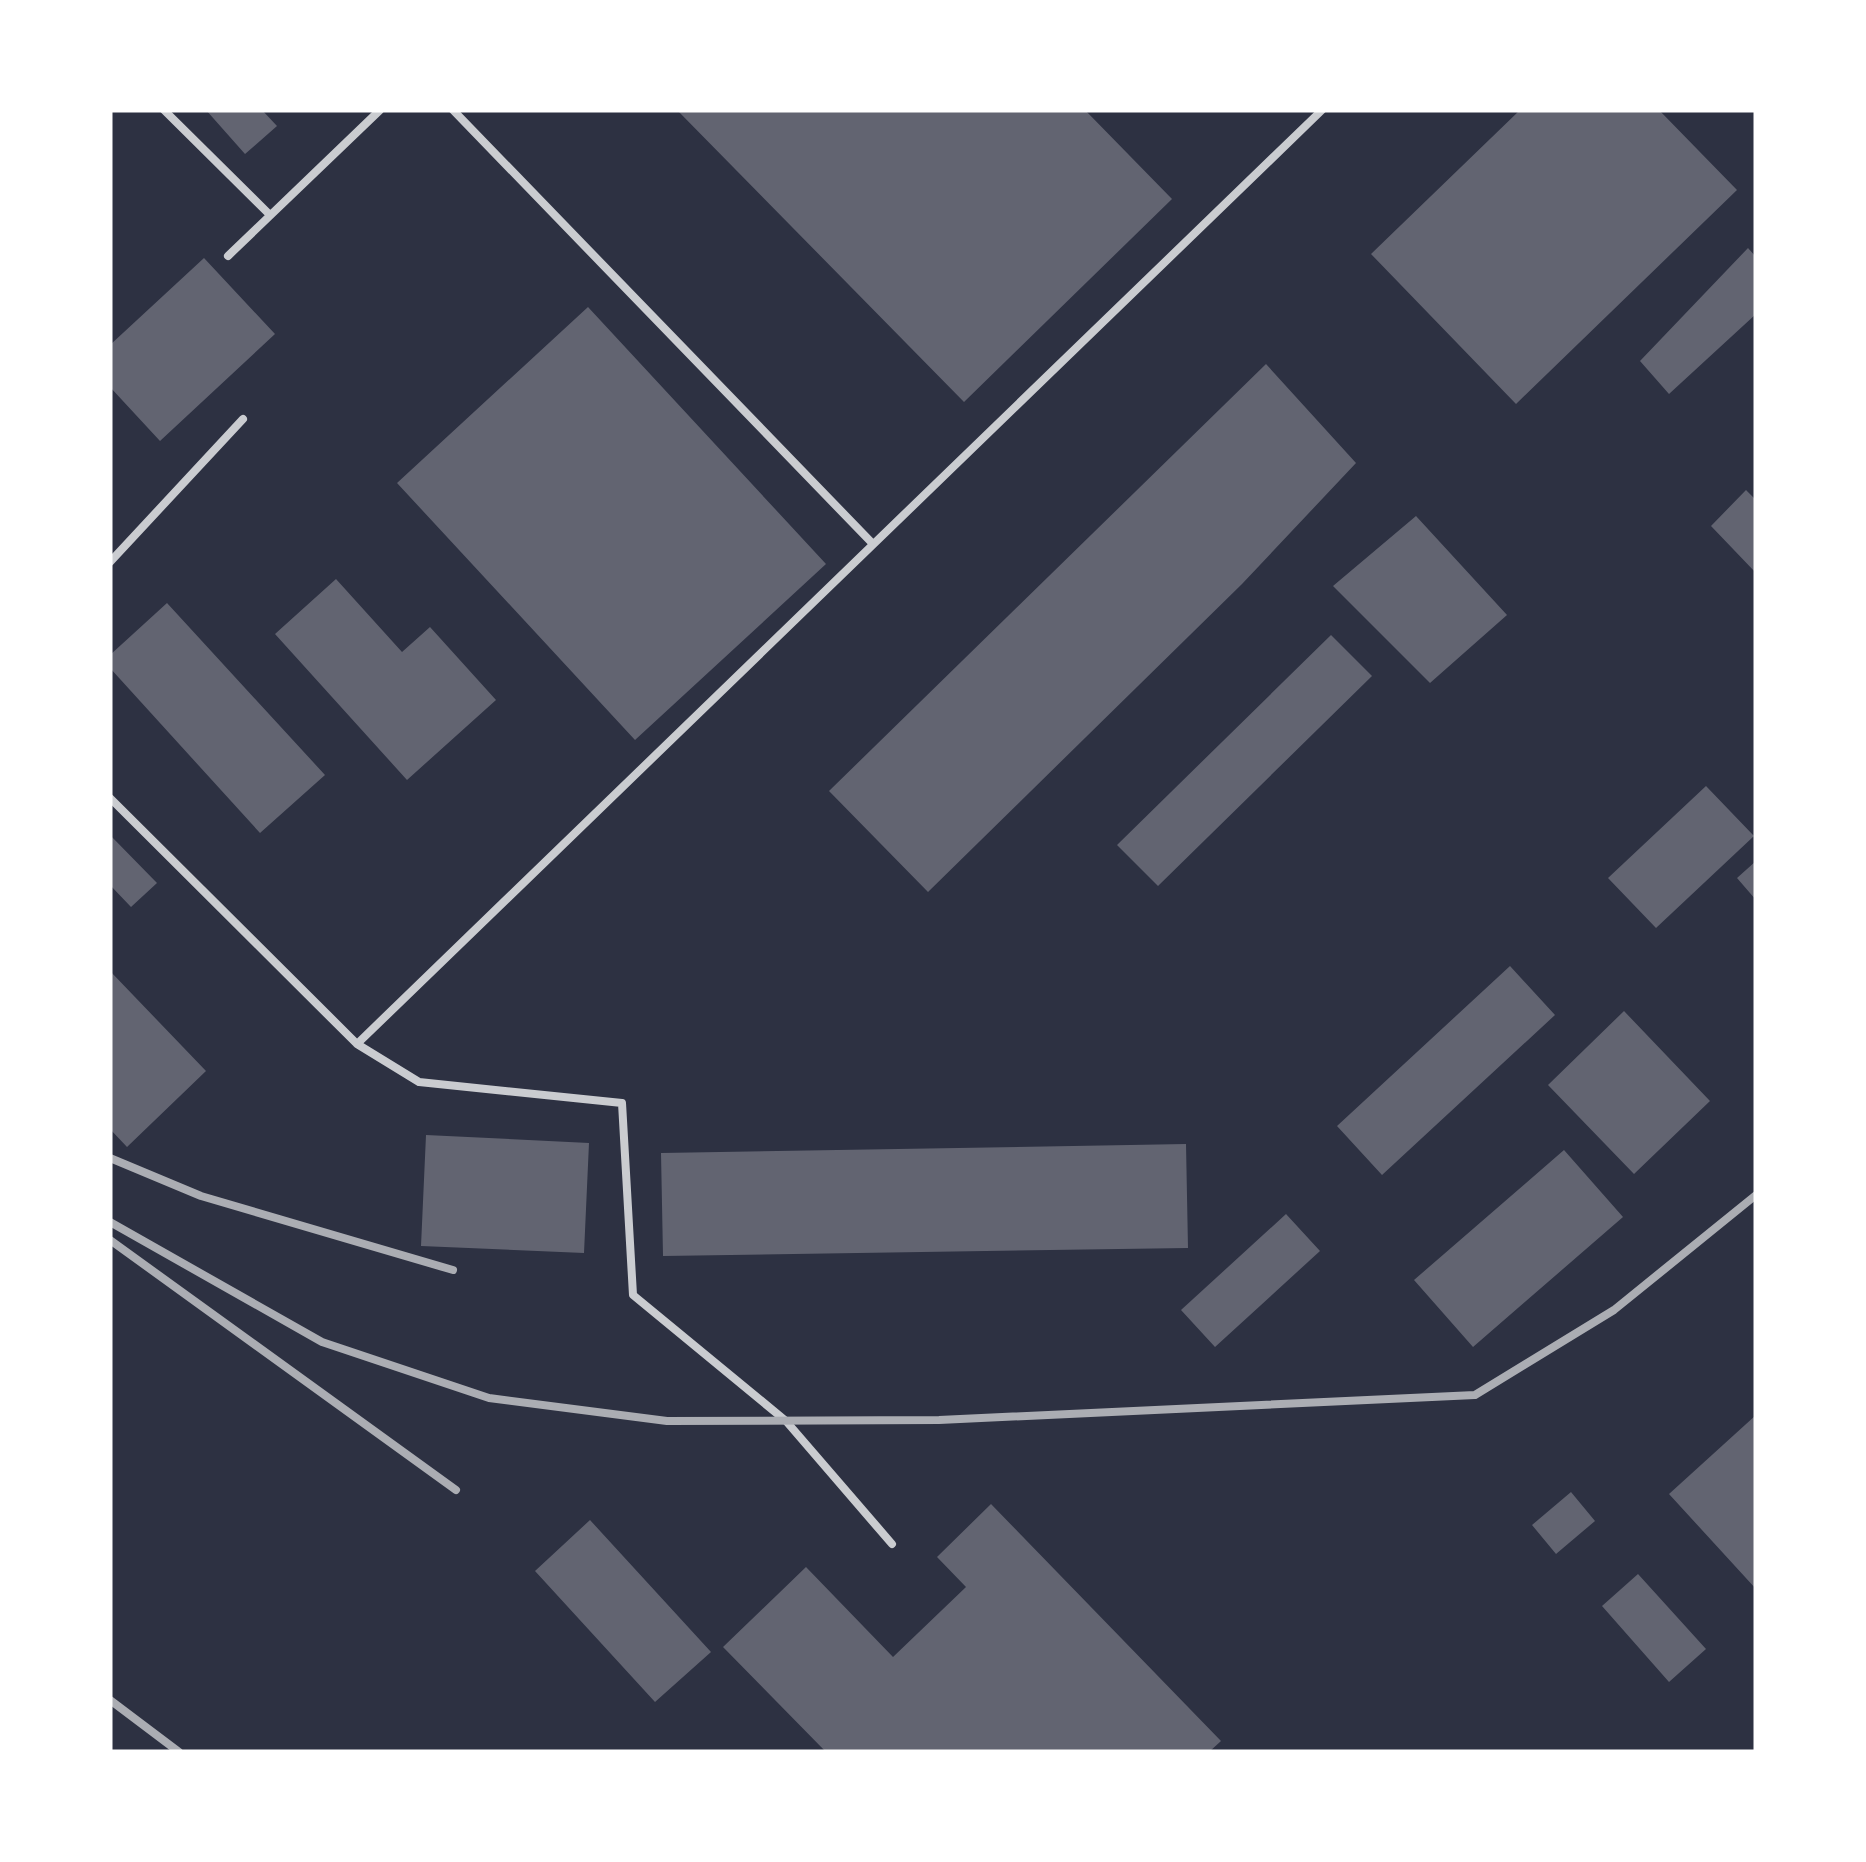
<svg xmlns="http://www.w3.org/2000/svg" width="1866" height="1862" viewBox="0 0 1866 1862" font-family="Mulish,sans-serif">
<rect width="100%" height="100%" fill="#2d3142"/>
<path fill="#626471" d="M 206,110 L 262,110 L 277,126 L 245,154 Z
M 677,110 L 1085,110 L 1172,199 L 964,402 Z
M 1520,110 L 1659,110 L 1737,190 L 1516,404 L 1371,254 Z
M 1748,248 L 1756,257 L 1756,314 L 1669,394 L 1640,361 Z
M 204,258 L 275,334 L 160,441 L 110,387 L 110,345 Z
M 588,307 L 826,564 L 635,740 L 397,483 Z
M 1266,364 L 1356,463 L 1242,584 L 928,892 L 829,791 Z
M 1746,490 L 1756,500 L 1756,573 L 1711,526 Z
M 1416,516 L 1507,615 L 1430,683 L 1333,586 Z
M 336,579 L 402,652 L 430,627 L 496,700 L 407,780 L 275,634 Z
M 167,603 L 325,775 L 260,833 L 110,668 L 110,655 Z
M 1331,635 L 1372,676 L 1158,886 L 1117,845 Z
M 1706,786 L 1754,836 L 1656,928 L 1608,878 Z
M 110,835 L 157,883 L 131,907 L 110,885 Z
M 1756,861 L 1756,900 L 1737,878 Z
M 1510,966 L 1555,1015 L 1382,1175 L 1337,1126 Z
M 110,971 L 206,1071 L 127,1147 L 110,1129 Z
M 1624,1011 L 1710,1101 L 1634,1174 L 1548,1085 Z
M 426,1135 L 589,1143 L 584,1253 L 421,1246 Z
M 1186,1144 L 1188,1248 L 663,1256 L 661,1153 Z
M 1564,1150 L 1623,1217 L 1473,1347 L 1414,1280 Z
M 1286,1214 L 1320,1251 L 1215,1347 L 1181,1310 Z
M 1756,1415 L 1756,1589 L 1669,1494 Z
M 1571,1492 L 1595,1521 L 1556,1554 L 1532,1525 Z
M 991,1504 L 1221,1741 L 1209,1752 L 826,1752 L 723,1647 L 806,1567 L 893,1657 L 966,1587 L 937,1557 Z
M 590,1520 L 711,1652 L 655,1702 L 535,1571 Z
M 1638,1574 L 1706,1649 L 1669,1682 L 1602,1606 Z"/>
<g fill="none" stroke-linecap="round" stroke-linejoin="round">
<path stroke="#caccd0" stroke-width="8" d="M 164,110 L 270,215
M 453,110 L 873,544
M 228,256 L 380,110
M 110,562 L 243,419
M 110,798 L 357,1044 L 1322,110
M 357,1044 L 419,1082 L 622,1103 L 633,1295 L 786,1421 L 892,1544"/>
<path stroke="#abadb3" stroke-width="8" d="M 110,1158 L 201,1196 L 453,1270
M 110,1222 L 322,1342 L 489,1398 L 667,1421 L 939,1420 L 1475,1395 L 1614,1310 L 1756,1195
M 110,1240 L 456,1490
M 110,1700 L 179,1752"/>
</g>
<rect width="1866" height="1862" fill="none" stroke="#ffffff" stroke-width="225"/>
</svg>
